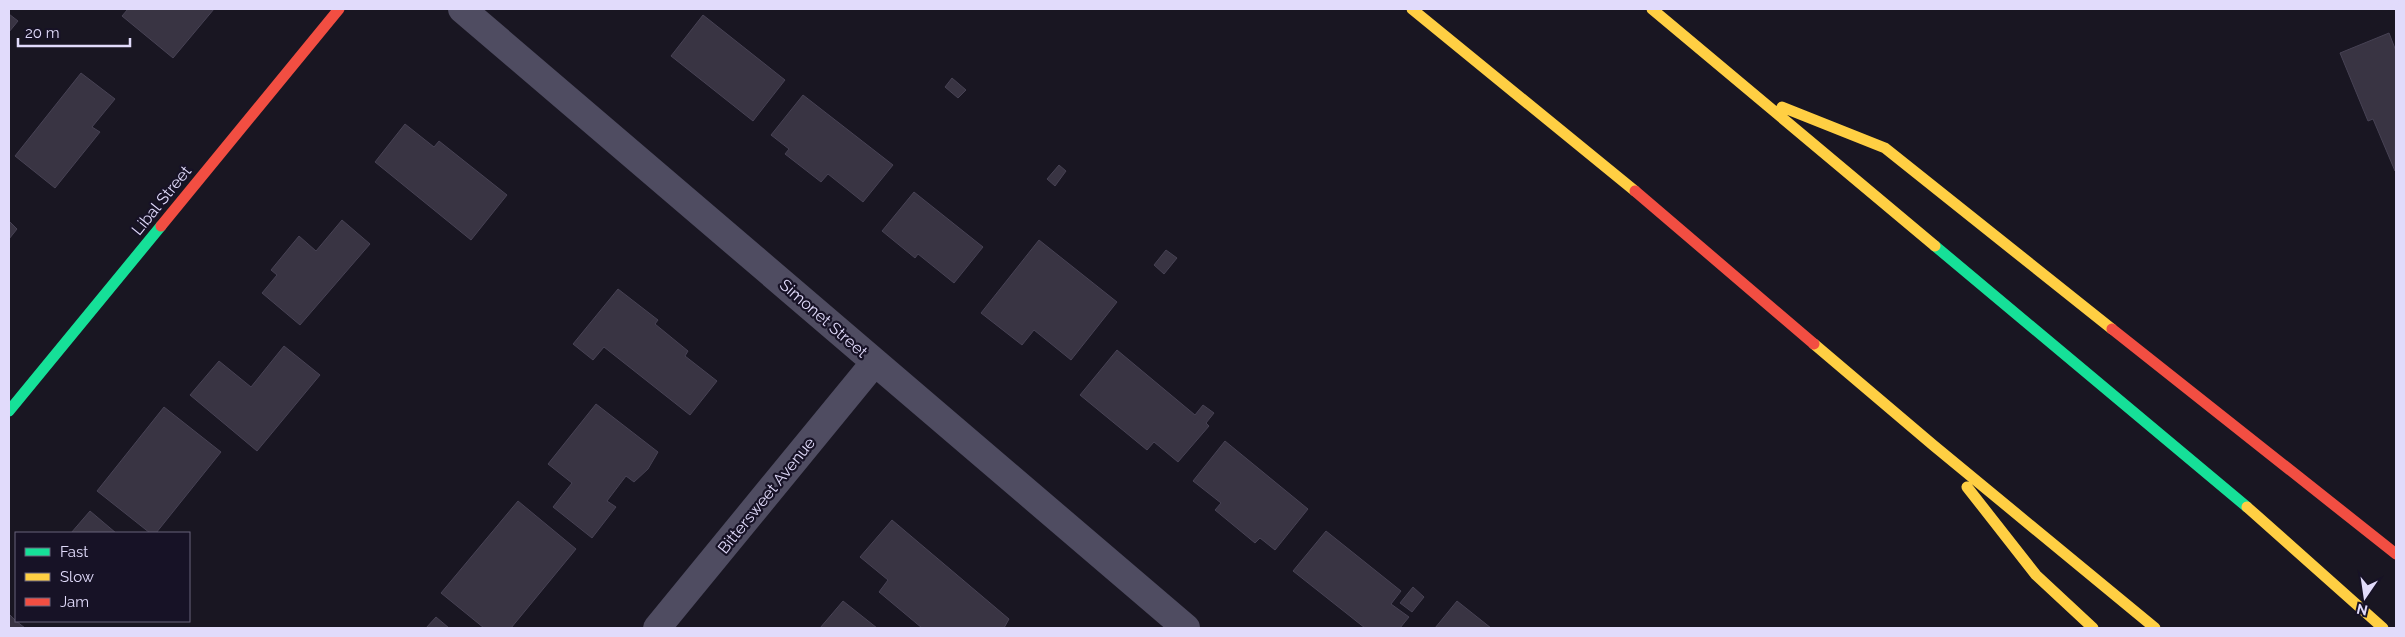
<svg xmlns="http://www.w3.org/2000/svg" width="2405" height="637" viewBox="0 0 2405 637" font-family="Raleway,sans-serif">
<rect width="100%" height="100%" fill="#191622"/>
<path fill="#393443" stroke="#474254" d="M 128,9 L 214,9 L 173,58 L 122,16 Z
M 9,14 L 18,21 L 9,32 Z
M 703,15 L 785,80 L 753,121 L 671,56 Z
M 2389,33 L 2396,51 L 2395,171 L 2373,119 L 2368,121 L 2340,53 Z
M 81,73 L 115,99 L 92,127 L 100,132 L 55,188 L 15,156 Z
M 952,78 L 966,90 L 958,98 L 945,87 Z
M 803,95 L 893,165 L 863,202 L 828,174 L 821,182 L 785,154 L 789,149 L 771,135 Z
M 405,124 L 434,147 L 439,141 L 507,195 L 471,240 L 375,162 Z
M 1059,165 L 1066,171 L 1055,186 L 1047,179 Z
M 914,192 L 983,247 L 954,283 L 918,254 L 915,258 L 882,231 Z
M 342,220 L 370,244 L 300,325 L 262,293 L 277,275 L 271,270 L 299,236 L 316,251 Z
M 9,221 L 17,229 L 9,239 Z
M 1039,240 L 1117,302 L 1071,360 L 1034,330 L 1022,345 L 981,313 Z
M 1166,250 L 1177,258 L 1164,274 L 1154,265 Z
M 618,289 L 658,320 L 655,324 L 688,351 L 685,356 L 717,381 L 690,415 L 604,347 L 593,360 L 573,344 Z
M 284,346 L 320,375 L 257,451 L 190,395 L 219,361 L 251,387 Z
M 1117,350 L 1195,415 L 1203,405 L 1214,413 L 1206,423 L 1209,426 L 1178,462 L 1154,442 L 1147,450 L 1080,395 Z
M 596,404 L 658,452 L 648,469 L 634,482 L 626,476 L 607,501 L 616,507 L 592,538 L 553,507 L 572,483 L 548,464 Z
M 164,407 L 221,452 L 156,533 L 150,533 L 97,491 Z
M 1225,441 L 1308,509 L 1275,550 L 1260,538 L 1255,543 L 1215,510 L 1221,503 L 1193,481 Z
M 518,501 L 576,549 L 511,628 L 484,628 L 441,593 Z
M 90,511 L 116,533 L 71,533 Z
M 892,520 L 1009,619 L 1004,628 L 922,628 L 879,592 L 888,580 L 860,557 Z
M 1326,531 L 1401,591 L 1391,604 L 1409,617 L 1400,628 L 1365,628 L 1293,571 Z
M 1413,587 L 1424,597 L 1412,612 L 1400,603 Z
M 843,601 L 877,628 L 820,628 Z
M 1457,601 L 1491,628 L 1435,628 Z
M 9,614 L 16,621 L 25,628 L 9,628 Z
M 436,617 L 449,628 L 426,628 Z"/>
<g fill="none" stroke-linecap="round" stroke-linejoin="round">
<path stroke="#4f4c61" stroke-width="28" d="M 462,9 L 1186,628
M 657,628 L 875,362"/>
<path stroke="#16e098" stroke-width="11" d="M 1935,246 L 2247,507
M 9,411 L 161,226"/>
<path stroke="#ffcf43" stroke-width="11" d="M 1412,9 L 1635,191
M 1652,9 L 1935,246
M 1782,107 L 1885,148 L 2112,329
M 1814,344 L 1933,445 L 2155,628
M 1967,487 L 2036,575 L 2093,628
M 2247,507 L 2383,628"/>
<path stroke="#f24e42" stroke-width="11" d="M 1635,191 L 1814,344
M 161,226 L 339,9
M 2112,329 L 2396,554"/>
</g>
<g text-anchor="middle" stroke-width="4.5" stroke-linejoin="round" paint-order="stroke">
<g font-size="16" fill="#e1dbfb" stroke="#171226">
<text transform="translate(161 200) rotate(-51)" y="6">Libal Street</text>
<text transform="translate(824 318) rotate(41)" y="6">Simonet Street</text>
<text transform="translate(766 495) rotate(-51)" y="6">Bittersweet Avenue</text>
</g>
</g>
<rect width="2405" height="637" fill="none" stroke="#e1dbfb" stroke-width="20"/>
<rect x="15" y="532" width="175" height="90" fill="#171226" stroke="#68627b"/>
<rect x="25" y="548" width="25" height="8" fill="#16e098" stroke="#68627b"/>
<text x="60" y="557" font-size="15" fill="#e1dbfb">Fast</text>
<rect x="25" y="573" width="25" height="8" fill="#ffcf43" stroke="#68627b"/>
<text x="60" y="582" font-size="15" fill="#e1dbfb">Slow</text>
<rect x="25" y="598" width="25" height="8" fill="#f24e42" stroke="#68627b"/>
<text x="60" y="607" font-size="15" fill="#e1dbfb">Jam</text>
<g transform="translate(2365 597) rotate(193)" stroke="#171226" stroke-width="4" paint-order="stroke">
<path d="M0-4L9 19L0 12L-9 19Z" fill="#e1dbfb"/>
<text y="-8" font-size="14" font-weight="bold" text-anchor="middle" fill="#e1dbfb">N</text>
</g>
<path d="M18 38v8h112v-8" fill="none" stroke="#e1dbfb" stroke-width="2.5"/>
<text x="25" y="38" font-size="15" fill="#e1dbfb" stroke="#171226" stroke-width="4" paint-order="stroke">20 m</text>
</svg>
